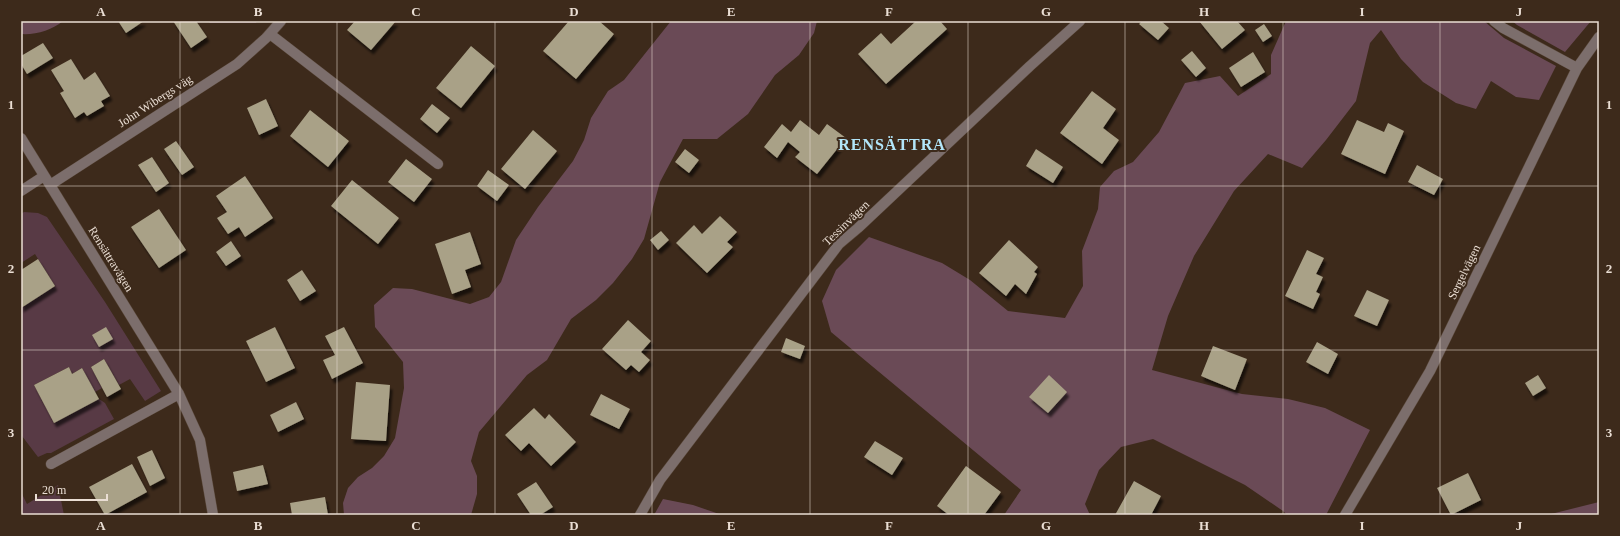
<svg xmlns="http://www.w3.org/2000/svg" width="1620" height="536" viewBox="0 0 1620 536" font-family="Georgia,serif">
<defs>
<filter id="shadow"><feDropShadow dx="2.5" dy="4.5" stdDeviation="1" flood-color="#0009"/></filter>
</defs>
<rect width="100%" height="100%" fill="#3d2a1b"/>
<path fill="#583a45" d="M 24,212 L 38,213 L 47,217 L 105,302 L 161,391 L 145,401 L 130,379 L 119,385 L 104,359 L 91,367 L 102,388 L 95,392 L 82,368 L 72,374 L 69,367 L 34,385 L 54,423 L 99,399 L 105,403 L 114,419 L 51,453 L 47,453 L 38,457 L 22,436 L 21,436 L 21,308 L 55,286 L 35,254 L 21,263 L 21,214 Z
M 58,485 L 64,515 L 21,515 L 21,492 L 27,504 Z"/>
<path fill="#6a4a56" d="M 21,21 L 63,21 C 52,30 36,35 21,34 Z
M 208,21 L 257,21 L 256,23 L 210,23 Z
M 671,21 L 817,21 L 814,33 L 799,55 L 775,75 L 748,114 L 717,139 L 683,139 L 660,182 L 644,239 L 632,259 L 613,283 L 596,300 L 571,319 L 547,360 L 527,375 L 479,432 L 471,461 L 477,476 L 477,494 L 471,515 L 344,515 L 343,503 L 348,488 L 358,477 L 372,468 L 384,456 L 395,438 L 404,388 L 403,362 L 375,327 L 374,305 L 393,288 L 412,289 L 470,304 L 489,297 L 501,282 L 516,240 L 538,207 L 573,161 L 584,140 L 591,118 L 608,91 L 624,80 Z
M 1286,21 L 1484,21 L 1504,38 L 1556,66 L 1539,100 L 1516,97 L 1491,81 L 1476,109 L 1456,103 L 1423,82 L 1401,59 L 1381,30 L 1370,43 L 1356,101 L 1326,140 L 1302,168 L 1268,154 L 1234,191 L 1194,256 L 1168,316 L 1152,370 L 1242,394 L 1288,399 L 1325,408 L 1370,430 L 1326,515 L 1287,515 L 1283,511 L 1245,485 L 1153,439 L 1121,447 L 1099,470 L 1085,504 L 1090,515 L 1004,515 L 1021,490 L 831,332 L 822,301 L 836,270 L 869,237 L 942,263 L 970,280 L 1008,311 L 1065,318 L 1083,286 L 1082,251 L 1098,209 L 1100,187 L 1114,171 L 1133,162 L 1159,132 L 1185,83 L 1220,76 L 1238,96 L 1271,74 L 1271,55 Z
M 1512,21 L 1591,21 L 1565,52 L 1517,25 Z
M 663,499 L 693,505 L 722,515 L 654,515 Z
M 1599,502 L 1599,515 L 1547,515 Z"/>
<path fill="#a9a187" filter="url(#shadow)" d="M 118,21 L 144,21 L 126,33 Z
M 173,21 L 196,21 L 207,37 L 191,48 Z
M 355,21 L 396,21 L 371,50 L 347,30 Z
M 569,21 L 599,21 L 614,34 L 576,79 L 543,51 Z
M 916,21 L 940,21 L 947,29 L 886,84 L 858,54 L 881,33 L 891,44 Z
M 1142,21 L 1161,21 L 1169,28 L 1158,40 L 1139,24 Z
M 1199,21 L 1237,21 L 1245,30 L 1222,49 Z
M 1264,24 L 1272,36 L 1263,42 L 1255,30 Z
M 43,43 L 53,58 L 27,74 L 21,64 L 21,56 Z
M 471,46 L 495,66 L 461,108 L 436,88 Z
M 1192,51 L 1206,68 L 1196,77 L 1181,60 Z
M 1253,52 L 1265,72 L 1241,87 L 1229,68 Z
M 71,59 L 84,80 L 95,72 L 110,96 L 101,101 L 104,106 L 87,116 L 84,112 L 75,118 L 60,93 L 64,91 L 51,70 Z
M 1092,91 L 1116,109 L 1103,128 L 1119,140 L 1102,164 L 1060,133 Z
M 266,99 L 278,126 L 259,135 L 247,108 Z
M 432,104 L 450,118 L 437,133 L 420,119 Z
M 310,110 L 349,141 L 328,167 L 290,136 Z
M 800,120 L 819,135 L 827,124 L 846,138 L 817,174 L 795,157 L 800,152 L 788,142 L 777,158 L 764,147 L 782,124 L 791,132 Z
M 1357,120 L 1384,132 L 1388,123 L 1404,131 L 1385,174 L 1341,154 Z
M 533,130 L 557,151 L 525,189 L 501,169 Z
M 176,141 L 194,167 L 182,175 L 164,149 Z
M 685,149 L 699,160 L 689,173 L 675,162 Z
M 1036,149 L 1063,167 L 1053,183 L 1026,166 Z
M 152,157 L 169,183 L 156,192 L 138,165 Z
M 406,159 L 432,179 L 414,202 L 388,182 Z
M 1417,165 L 1443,179 L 1434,195 L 1408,182 Z
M 488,170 L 509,185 L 497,201 L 477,186 Z
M 245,176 L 273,218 L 245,237 L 239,227 L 228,234 L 217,218 L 227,212 L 216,196 Z
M 352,180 L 399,218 L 378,244 L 331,206 Z
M 159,209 L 186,250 L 159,268 L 131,227 Z
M 720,216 L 737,232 L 727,242 L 733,247 L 707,273 L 676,243 L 694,225 L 702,234 Z
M 661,231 L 669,240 L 658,250 L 650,240 Z
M 470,232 L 481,264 L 465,270 L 471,287 L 452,294 L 435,244 Z
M 1009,240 L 1038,267 L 1034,272 L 1037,274 L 1026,294 L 1015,284 L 1006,296 L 979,273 Z
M 231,241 L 241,256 L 226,266 L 216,252 Z
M 1307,250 L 1324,258 L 1316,274 L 1323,277 L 1316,292 L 1320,294 L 1313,309 L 1285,296 Z
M 38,259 L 55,286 L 21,308 L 21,270 Z
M 302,270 L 316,291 L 300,301 L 287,280 Z
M 1367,290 L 1389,300 L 1377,326 L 1354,316 Z
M 628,320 L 651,341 L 641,352 L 650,360 L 639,372 L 631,365 L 626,370 L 602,349 Z
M 106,327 L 113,339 L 99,347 L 92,335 Z
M 275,327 L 295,368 L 266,382 L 246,341 Z
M 344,327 L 363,363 L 332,379 L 323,360 L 335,355 L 325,336 Z
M 786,338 L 805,346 L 800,359 L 781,352 Z
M 1317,342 L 1338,354 L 1328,374 L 1306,362 Z
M 1213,346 L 1247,359 L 1235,390 L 1201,376 Z
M 104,359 L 121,389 L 107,397 L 91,367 Z
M 69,367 L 72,374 L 82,368 L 99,399 L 54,423 L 34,385 Z
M 1049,375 L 1067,392 L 1048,413 L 1029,397 Z
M 1538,375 L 1546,388 L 1533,396 L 1525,383 Z
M 356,382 L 390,385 L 386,441 L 351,439 Z
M 601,394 L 630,409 L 619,429 L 590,415 Z
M 296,402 L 304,419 L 278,432 L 270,415 Z
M 534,408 L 545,419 L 549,414 L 576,442 L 551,466 L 529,443 L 521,451 L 505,435 Z
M 875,441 L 903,458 L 892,475 L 864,457 Z
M 152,450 L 165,478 L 150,486 L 137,457 Z
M 132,464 L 147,492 L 105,515 L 89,487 Z
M 263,465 L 268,484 L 237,491 L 233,472 Z
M 966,466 L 1001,492 L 984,515 L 949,515 L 937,506 Z
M 1468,473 L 1481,500 L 1451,515 L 1437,488 Z
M 1134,481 L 1161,496 L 1151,515 L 1115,515 Z
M 536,482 L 553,507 L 540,515 L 531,515 L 517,494 Z
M 325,497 L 328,515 L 292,515 L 290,503 Z"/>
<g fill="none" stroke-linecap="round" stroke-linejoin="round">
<defs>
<path id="minor" d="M 1494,21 L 1503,28 L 1577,68
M 270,34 L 438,164
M 21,138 L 179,394 L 200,440 L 213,515
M 50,185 L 237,64 L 266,38 L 281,21
M 21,191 L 44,176
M 51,464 L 179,394
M 640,515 L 660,480 L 839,244 L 858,228 L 1030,66 L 1080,21
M 1345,515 L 1430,371 L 1577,68 L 1599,37"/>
</defs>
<use href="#minor" stroke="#594739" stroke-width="11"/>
<use href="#minor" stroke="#7c6e6c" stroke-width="10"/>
</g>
<path fill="none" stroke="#eaded4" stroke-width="1" stroke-opacity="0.55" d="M 180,21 L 180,515M 337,21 L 337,515M 495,21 L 495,515M 652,21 L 652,515M 810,21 L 810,515M 968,21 L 968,515M 1125,21 L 1125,515M 1283,21 L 1283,515M 1440,21 L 1440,515M 21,186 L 1599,186M 21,350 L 1599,350"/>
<g text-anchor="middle" stroke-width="4" stroke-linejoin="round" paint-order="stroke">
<g font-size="12" fill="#eaded4" stroke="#3d2a1b">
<text transform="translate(155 101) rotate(-33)" y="4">John Wibergs väg</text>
<text transform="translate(846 223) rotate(-44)" y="4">Tessinvägen</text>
<text transform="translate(111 259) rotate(58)" y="4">Rensättravägen</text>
<text transform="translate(1464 272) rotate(-64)" y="4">Sergelvägen</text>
</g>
<g font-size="16" font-weight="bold" letter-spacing="1" fill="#b2e6fa" stroke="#3d2a1b">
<text x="892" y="150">RENSÄTTRA</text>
</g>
</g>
<rect width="1620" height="536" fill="none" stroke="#3d2a1b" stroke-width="44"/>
<path d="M36 494v6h71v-6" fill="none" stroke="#eaded4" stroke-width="2"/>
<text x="42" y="494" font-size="12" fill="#eaded4" stroke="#3d2a1b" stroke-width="3" paint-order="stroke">20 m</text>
<rect x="22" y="22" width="1576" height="492" fill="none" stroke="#eaded4" stroke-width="1.5"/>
<g font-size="13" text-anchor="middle" font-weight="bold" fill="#eaded4">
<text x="101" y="16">A</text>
<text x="258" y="16">B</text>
<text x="416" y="16">C</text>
<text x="574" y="16">D</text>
<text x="731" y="16">E</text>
<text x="889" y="16">F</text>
<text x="1046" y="16">G</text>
<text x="1204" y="16">H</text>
<text x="1362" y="16">I</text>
<text x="1519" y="16">J</text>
<text x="11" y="109">1</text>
<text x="1609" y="109">1</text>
<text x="11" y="273">2</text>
<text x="1609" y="273">2</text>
<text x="11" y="437">3</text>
<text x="1609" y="437">3</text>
<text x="101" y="530">A</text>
<text x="258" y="530">B</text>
<text x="416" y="530">C</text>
<text x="574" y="530">D</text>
<text x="731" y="530">E</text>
<text x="889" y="530">F</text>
<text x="1046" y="530">G</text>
<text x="1204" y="530">H</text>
<text x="1362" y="530">I</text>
<text x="1519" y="530">J</text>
</g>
</svg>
